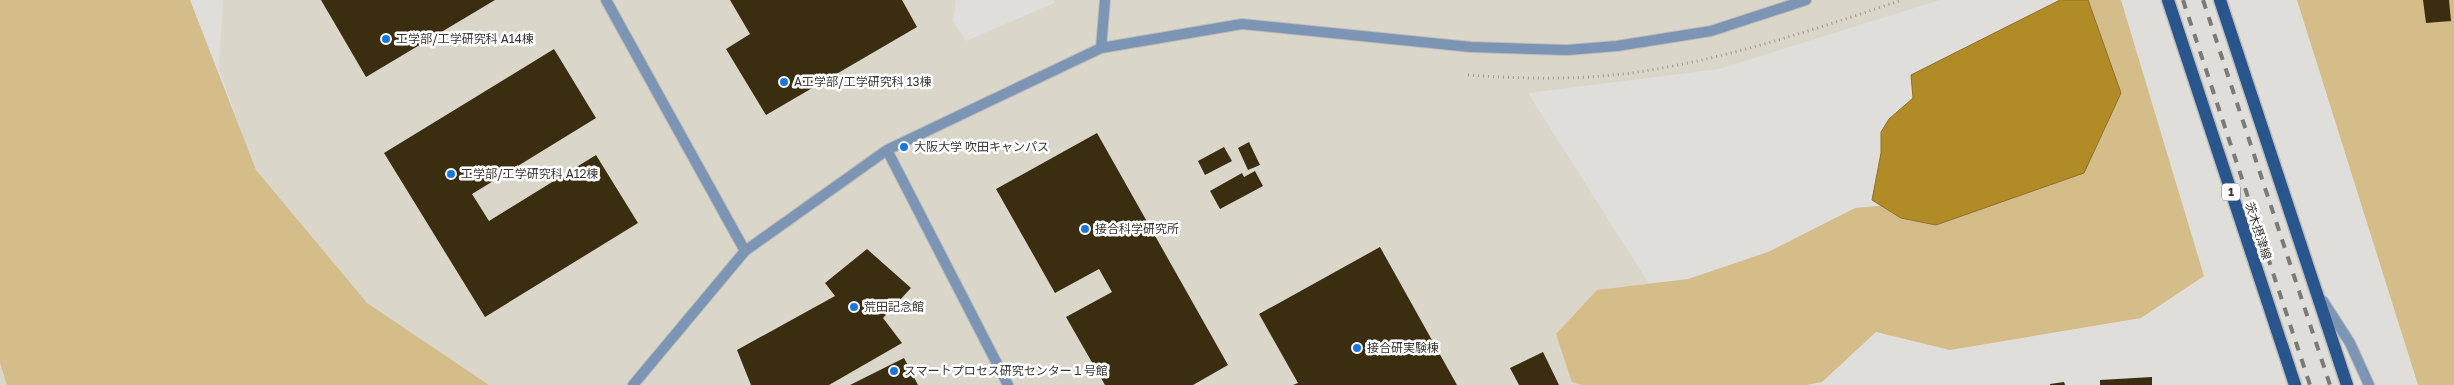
<svg xmlns="http://www.w3.org/2000/svg" width="2454" height="385" viewBox="0 0 2454 385" font-family="'Golos Text','Noto Sans JP',sans-serif">
<rect width="100%" height="100%" fill="#e0deda"/>
<path fill="#dad6ca" d="M 223,0 L 956,0 L 953,21 L 966,41 L 1054,3 L 1054,0 L 1940,0 L 1719,69 L 1528,93 L 1705,372 L 1692,385 L 0,385 L 0,231 L 265,201 L 219,68 Z"/>
<path fill="#d4bd88" d="M 0,0 L 190,0 L 256,170 L 367,303 L 489,385 L 7,385 L 0,363 Z
M 2079,0 L 2121,0 L 2204,276 L 2141,318 L 1950,350 L 1876,332 L 1822,382 L 1807,385 L 1582,385 L 1572,382 L 1556,334 L 1597,290 L 1688,279 L 1768,252 L 1855,208 L 1942,200 Z
M 2297,0 L 2454,0 L 2454,385 L 2418,385 Z"/>
<path fill="#b18c26" stroke="#8c722a" d="M 2060,0 L 2088,0 L 2121,93 L 2084,173 L 1936,225 L 1901,218 L 1872,200 L 1881,153 L 1881,132 L 1889,119 L 1913,98 L 1911,75 Z"/>
<path fill="#3b2e10" d="M 321,0 L 495,0 L 366,77 Z
M 730,0 L 902,0 L 917,27 L 766,115 L 726,49 L 750,34 Z
M 2423,0 L 2449,0 L 2451,21 L 2426,23 Z
M 554,49 L 596,118 L 472,194 L 489,221 L 596,155 L 638,223 L 485,317 L 384,153 Z
M 1097,133 L 1228,365 L 1193,385 L 1105,385 L 1066,317 L 1112,292 L 1099,269 L 1055,293 L 996,189 Z
M 1249,142 L 1260,165 L 1248,170 L 1238,148 Z
M 1224,147 L 1232,161 L 1205,175 L 1198,161 Z
M 1255,171 L 1263,186 L 1220,209 L 1210,191 L 1242,173 L 1244,177 Z
M 1380,247 L 1457,385 L 1293,385 L 1298,383 L 1259,314 Z
M 867,249 L 911,288 L 883,318 L 902,343 L 829,385 L 751,385 L 737,350 L 835,296 L 825,283 Z
M 1543,352 L 1559,385 L 1519,385 L 1510,368 Z
M 904,358 L 918,385 L 850,385 Z
M 2152,377 L 2152,385 L 2100,385 L 2100,380 Z
M 2064,382 L 2065,385 L 2050,385 L 2050,384 Z"/>
<g fill="none" stroke-linecap="round" stroke-linejoin="round">
<defs>
<path id="service" d="M 606,0 L 745,251
M 1101,48 L 1105,0
M 887,150 L 1008,385
M 633,385 L 745,251 L 887,150 L 1101,48 L 1242,24 L 1471,47 L 1567,50 L 1617,46 L 1711,31 L 1806,0"/>
<path id="tertiary" d="M 2323,301 L 2350,343 L 2369,385"/>
<path id="primary" d="M 2168,0 L 2295,385
M 2220,0 L 2347,385"/>
</defs>
<use href="#service" stroke="#bebcb9" stroke-width="12"/>
<use href="#tertiary" stroke="#bebcb9" stroke-width="12"/>
<use href="#primary" stroke="#bebcb9" stroke-width="15"/>
<path stroke="#9b9a96" stroke-width="3" stroke-dasharray="1 4" stroke-linecap="butt" d="M 1468,75 C 1523,79 1577,80 1631,73 C 1724,60 1813,30 1902,0"/>
<use href="#service" stroke="#7c95b4" stroke-width="10"/>
<use href="#tertiary" stroke="#7c95b4" stroke-width="10"/>
<use href="#primary" stroke="#29558d" stroke-width="12"/>
<path stroke="#7b7a77" stroke-width="4" stroke-dasharray="9 9" stroke-linecap="butt" d="M 2183,0 L 2310,385
M 2203,0 L 2330,385"/>
</g>
<g fill="#1877df" stroke="#fff" stroke-width="2">
<circle cx="386" cy="39" r="5"/>
<circle cx="784" cy="82" r="5"/>
<circle cx="904" cy="147" r="5"/>
<circle cx="451" cy="174" r="5"/>
<circle cx="1085" cy="229" r="5"/>
<circle cx="854" cy="307" r="5"/>
<circle cx="1357" cy="348" r="5"/>
<circle cx="894" cy="371" r="5"/>
</g>
<g text-anchor="middle" stroke-width="5" stroke-linejoin="round" paint-order="stroke">
<rect fill="#fff" stroke="#737271" stroke-width="1" x="2222" y="183.5" width="18" height="17" rx="4"/>
<g font-size="11" font-weight="bold" fill="#373634">
<text x="2231" y="196">1</text>
</g>
<g font-size="12" fill="#373634" stroke="#fff" text-anchor="start">
<text x="396" y="43">工学部/工学研究科 A14棟</text>
<text x="794" y="86">A工学部/工学研究科 13棟</text>
<text x="914" y="151">大阪大学 吹田キャンパス</text>
<text x="461" y="178">工学部/工学研究科 A12棟</text>
<text x="1095" y="233">接合科学研究所</text>
<text x="864" y="311">荒田記念館</text>
<text x="1367" y="352">接合研実験棟</text>
<text x="904" y="375">スマートプロセス研究センター１号館</text>
</g>
<g font-size="12" fill="#373634" stroke="#fff">
<text transform="translate(2258 231) rotate(72)" y="4">茨木摂津線</text>
</g>
</g>
</svg>
